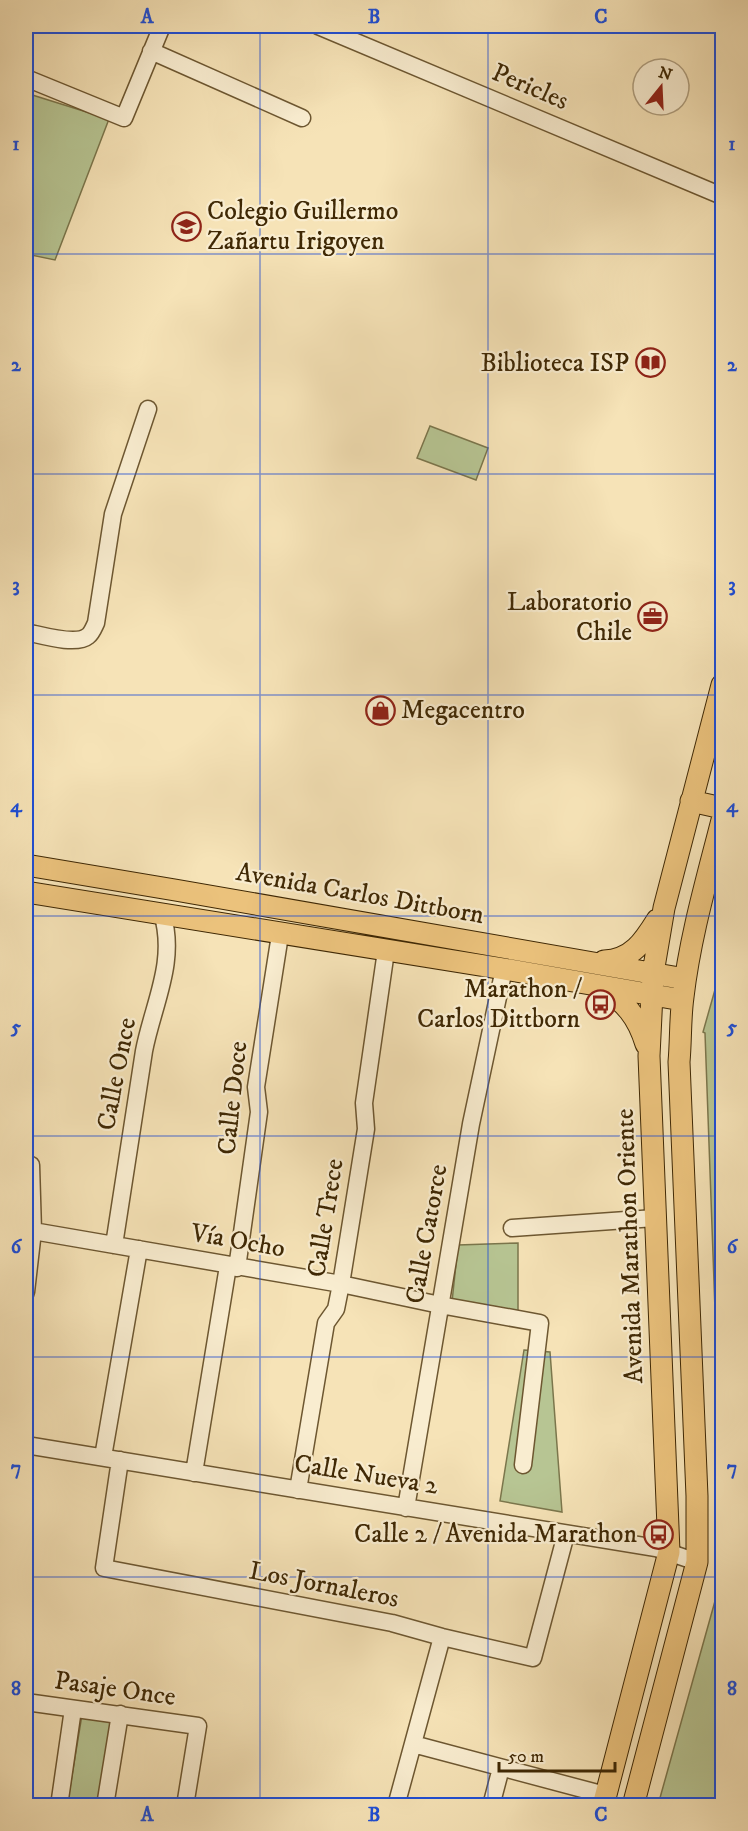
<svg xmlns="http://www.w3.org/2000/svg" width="748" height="1831" viewBox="0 0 748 1831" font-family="'IM FELL DW Pica',serif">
	<rect width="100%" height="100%" fill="#f6e3b7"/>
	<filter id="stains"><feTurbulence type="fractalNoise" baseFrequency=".00333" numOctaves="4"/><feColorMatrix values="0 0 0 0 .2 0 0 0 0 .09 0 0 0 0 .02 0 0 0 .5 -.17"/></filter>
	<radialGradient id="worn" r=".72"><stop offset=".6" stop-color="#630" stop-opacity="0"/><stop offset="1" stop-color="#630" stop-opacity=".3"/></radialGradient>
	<!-- green -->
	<path fill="#b7c593" stroke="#7b764c" stroke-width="1.5" d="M26 93 109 119 55 260 26 254Z
		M430 426 488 448 476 480 417 458Z
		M722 965V1503L705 1033 703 1032Z
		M518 1243V1314L452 1302 458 1245Z
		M524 1350 550 1352 562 1512 500 1501Z
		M722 1576V1805H658Z
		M82 1715 114 1720 99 1805 67 1806Z"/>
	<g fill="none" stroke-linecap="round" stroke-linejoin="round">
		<defs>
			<path id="minor" d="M318 26 722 196
				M151 51 302 118
				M26 78 124 118 162 26
				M26 632C41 635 76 646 88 636 92 633 94 627 96 623L113 514 148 409
				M512 1228 655 1218
				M33 1231 341 1284 440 1305 540 1323 523 1465
				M114 1245 144 1051C153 1004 177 962 162 913
				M237 1268 259 1112 256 1087 280 935
				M26 1292 33 1231 31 1165
				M26 1445 656 1548 697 1562
				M103 1457 139 1249
				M120 1460 104 1568 392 1623 442 1637 533 1658 566 1534
				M194 1473 228 1266
				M298 1490 326 1323 336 1309 341 1284 366 1129 364 1103 386 951
				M406 1508 471 1124 504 969
				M26 1702 198 1726 185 1806
				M413 1744 605 1795
				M59 1806 73 1709
				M105 1806 120 1714
				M396 1806 442 1637
				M491 1806 501 1768"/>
			<path id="major" d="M691 801 722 808
				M26 865 175 890 685 979
				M26 892 504 969 682 1000
				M604 961C632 960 644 941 657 920
				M601 989C625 1000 638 1018 646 1044
				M603 1806 669 1552 649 1056 653 973 664 908 722 685
				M633 1806 697 1562V1496L679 1062C681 1040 680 1018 683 997 690 937 707 879 722 820"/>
		</defs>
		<!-- minor casing -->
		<use href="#minor" stroke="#6d5731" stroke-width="19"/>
		<!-- major casing -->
		<use href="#major" stroke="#3f2804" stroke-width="23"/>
		<!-- minor -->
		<use href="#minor" stroke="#f9edd0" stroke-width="16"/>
		<!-- major -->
		<use href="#major" stroke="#ebc27c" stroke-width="21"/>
	</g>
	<!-- grid -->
	<path fill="none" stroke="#1d4ed8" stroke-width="1.5" stroke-opacity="0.55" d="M260 26V1806M488 26V1806M26 254H722M26 474H722M26 695H722M26 916H722M26 1136H722M26 1357H722M26 1577H722"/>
	<!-- icons -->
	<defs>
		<symbol id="school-ring" viewBox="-11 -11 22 22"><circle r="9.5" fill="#f9edd0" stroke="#8f2418" stroke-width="1.5"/><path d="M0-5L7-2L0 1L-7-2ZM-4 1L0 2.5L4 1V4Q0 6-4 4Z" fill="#8f2418"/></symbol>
		<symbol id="library-ring" viewBox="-11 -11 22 22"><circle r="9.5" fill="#f9edd0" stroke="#8f2418" stroke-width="1.5"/><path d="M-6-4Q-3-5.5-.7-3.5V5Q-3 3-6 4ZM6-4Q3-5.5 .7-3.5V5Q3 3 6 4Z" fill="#8f2418"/></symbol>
		<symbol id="office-ring" viewBox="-11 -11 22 22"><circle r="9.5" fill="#f9edd0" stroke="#8f2418" stroke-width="1.5"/><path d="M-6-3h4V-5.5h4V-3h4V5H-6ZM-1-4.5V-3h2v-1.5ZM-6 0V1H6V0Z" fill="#8f2418"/></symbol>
		<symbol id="shop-ring" viewBox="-11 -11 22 22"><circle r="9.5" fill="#f9edd0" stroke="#8f2418" stroke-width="1.5"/><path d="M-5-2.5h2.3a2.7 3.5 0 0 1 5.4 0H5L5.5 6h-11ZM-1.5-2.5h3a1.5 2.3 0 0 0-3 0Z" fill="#8f2418"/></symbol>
		<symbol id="bus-ring" viewBox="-11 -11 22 22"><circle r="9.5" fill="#f9edd0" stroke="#8f2418" stroke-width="1.5"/><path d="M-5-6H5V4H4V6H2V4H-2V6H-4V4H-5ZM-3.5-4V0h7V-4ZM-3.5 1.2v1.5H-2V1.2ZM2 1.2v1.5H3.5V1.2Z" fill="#8f2418"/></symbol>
	</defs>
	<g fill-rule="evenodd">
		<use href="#school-ring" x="170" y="210" width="33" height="33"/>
		<use href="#library-ring" x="634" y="346" width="33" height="33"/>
		<use href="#office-ring" x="636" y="600" width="33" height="33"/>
		<use href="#shop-ring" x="364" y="694" width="33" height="33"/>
		<use href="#bus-ring" x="584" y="988" width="33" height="33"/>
		<use href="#bus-ring" x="642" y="1518" width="33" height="33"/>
	</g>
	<g text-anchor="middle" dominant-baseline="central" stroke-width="4.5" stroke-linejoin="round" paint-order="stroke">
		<!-- street labels -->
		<g font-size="26" fill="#3f2804" stroke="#f9edd0">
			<text transform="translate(530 87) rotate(23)">Pericles</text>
			<text transform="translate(360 894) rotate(10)">Avenida Carlos Dittborn</text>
			<text transform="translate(117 1074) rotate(-79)">Calle Once</text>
			<text transform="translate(233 1098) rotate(-84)">Calle Doce</text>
			<text transform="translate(326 1218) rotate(-81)">Calle Trece</text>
			<text transform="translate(427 1234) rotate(-80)">Calle Catorce</text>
			<text transform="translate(238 1241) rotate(10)">Vía Ocho</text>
			<text transform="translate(630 1246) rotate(-92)">Avenida Marathon Oriente</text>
			<text transform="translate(366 1475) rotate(9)">Calle Nueva 2</text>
			<text transform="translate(324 1585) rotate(11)">Los Jornaleros</text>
			<text transform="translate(115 1689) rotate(8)">Pasaje Once</text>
		</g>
		<!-- poi labels -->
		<g font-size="26" fill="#3f2804" stroke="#f9edd0" text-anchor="end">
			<text x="207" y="211" text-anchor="start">Colegio Guillermo<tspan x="207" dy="30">Zañartu Irigoyen</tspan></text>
			<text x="629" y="363">Biblioteca ISP</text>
			<text x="632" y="602">Laboratorio<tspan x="632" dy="30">Chile</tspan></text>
			<text x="401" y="710" text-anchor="start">Megacentro</text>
			<text x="580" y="989">Marathon /<tspan x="580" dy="30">Carlos Dittborn</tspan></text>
			<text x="637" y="1534">Calle 2 / Avenida Marathon</text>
		</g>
	</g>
	<!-- margin -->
	<rect width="748" height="1831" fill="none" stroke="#f6e3b7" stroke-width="66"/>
	<!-- north arrow -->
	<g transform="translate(661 87) rotate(18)"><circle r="28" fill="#f9edd0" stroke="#af9e7e" stroke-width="1.5"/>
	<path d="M0-4.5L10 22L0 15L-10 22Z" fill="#8f2418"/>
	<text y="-9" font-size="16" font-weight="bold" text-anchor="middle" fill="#3f2804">N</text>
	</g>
	<!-- scale -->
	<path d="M499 1762v9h116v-9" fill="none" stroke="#3f2804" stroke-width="3"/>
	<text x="508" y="1762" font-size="18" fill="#3f2804" stroke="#f9edd0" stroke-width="4.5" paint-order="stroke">50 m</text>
	<rect x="33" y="33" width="682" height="1765" fill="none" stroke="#1d4ed8" stroke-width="2"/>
	<g font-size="20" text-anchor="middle" font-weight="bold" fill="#1d4ed8">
		<text x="147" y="23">A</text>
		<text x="374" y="23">B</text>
		<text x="601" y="23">C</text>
		<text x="16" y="150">1</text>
		<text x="732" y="150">1</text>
		<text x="16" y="371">2</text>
		<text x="732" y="371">2</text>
		<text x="16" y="591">3</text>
		<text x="732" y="591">3</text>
		<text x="16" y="812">4</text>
		<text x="732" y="812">4</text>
		<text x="16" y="1033">5</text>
		<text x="732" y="1033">5</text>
		<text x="16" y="1253">6</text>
		<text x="732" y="1253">6</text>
		<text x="16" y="1474">7</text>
		<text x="732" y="1474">7</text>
		<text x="16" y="1695">8</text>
		<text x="732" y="1695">8</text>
		<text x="147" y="1821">A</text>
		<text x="374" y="1821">B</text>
		<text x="601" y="1821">C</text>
	</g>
	<rect width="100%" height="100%" filter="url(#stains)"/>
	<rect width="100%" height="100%" fill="url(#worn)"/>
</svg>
